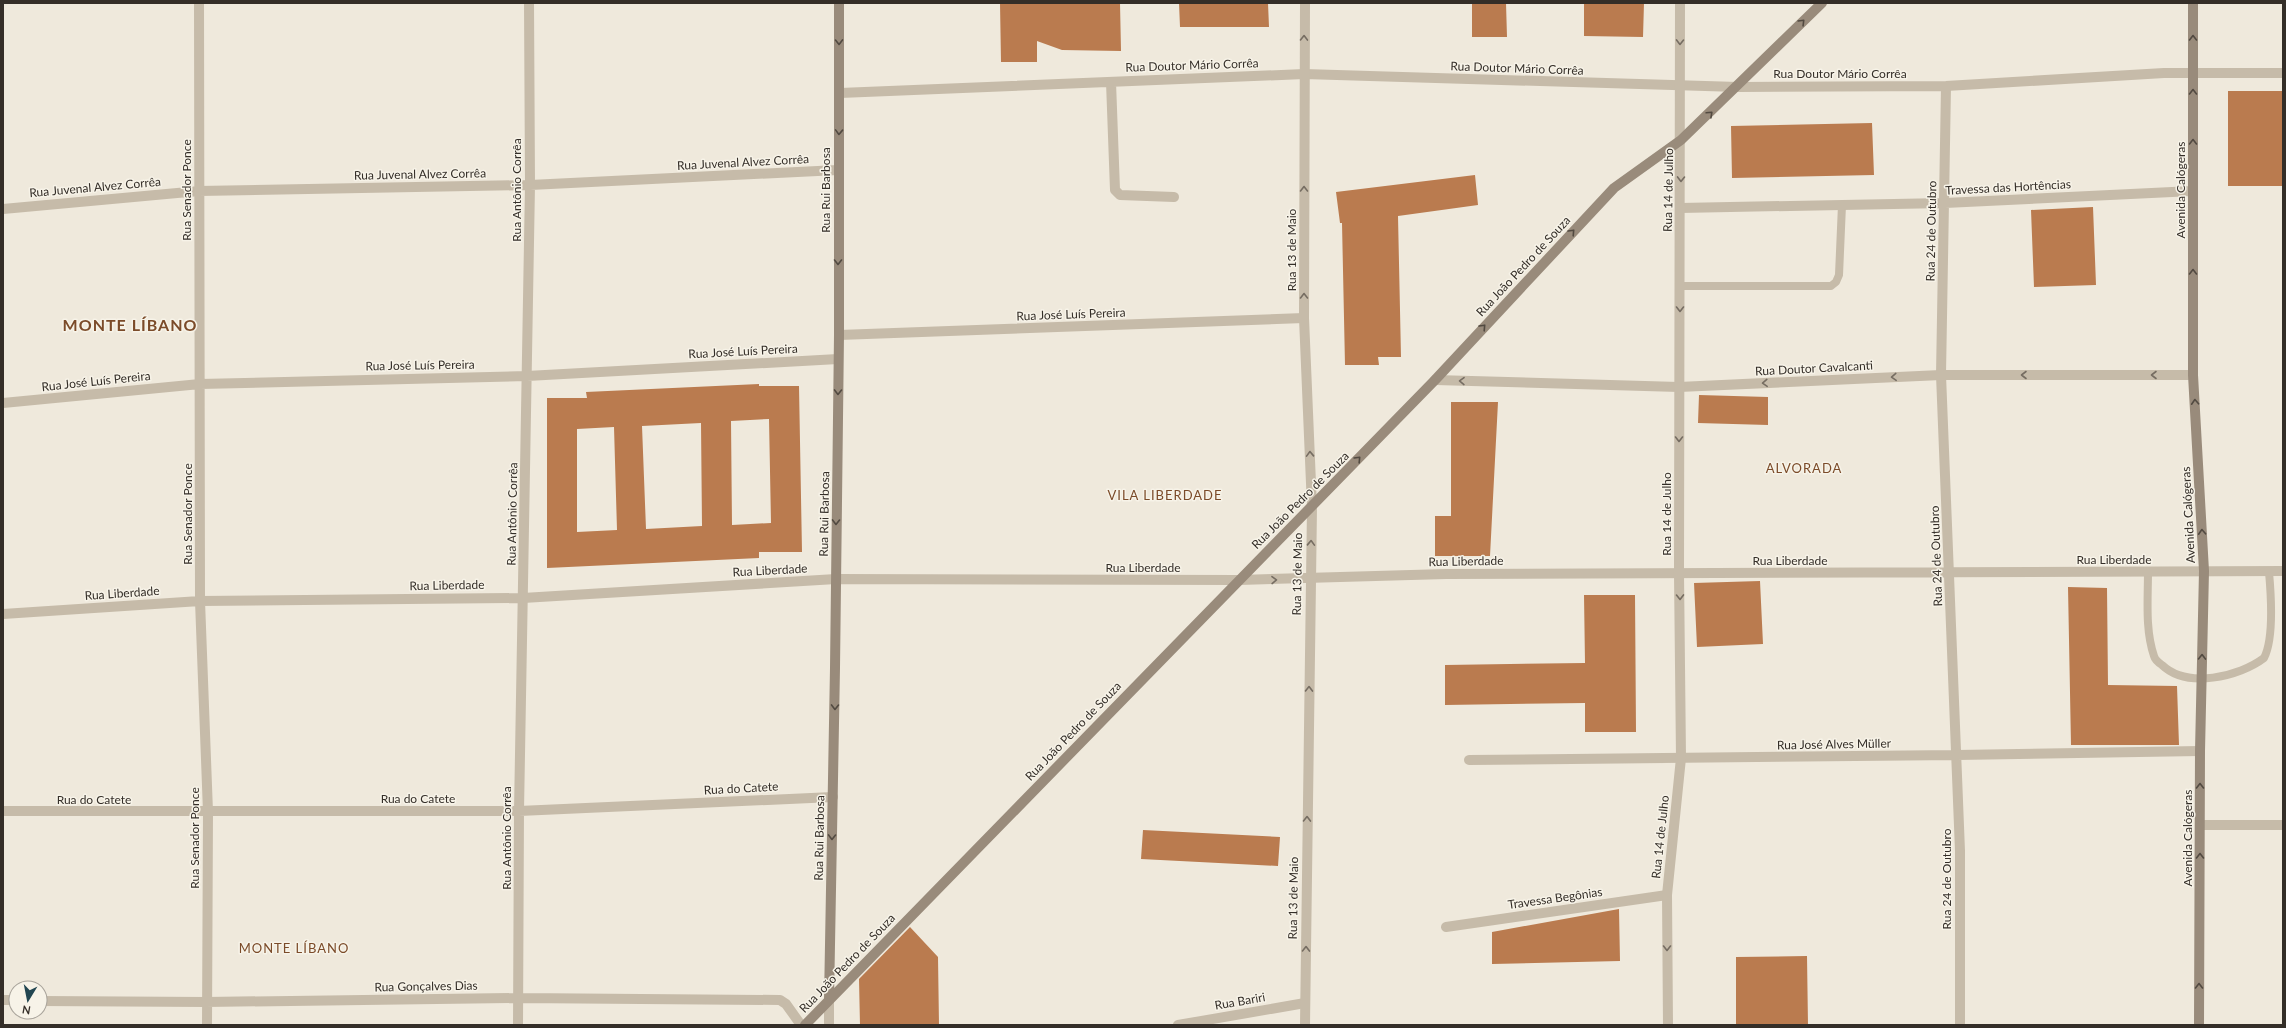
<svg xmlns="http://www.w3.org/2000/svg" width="2286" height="1028" viewBox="0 0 2286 1028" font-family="Lato,sans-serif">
	<rect width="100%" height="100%" fill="#efe9dc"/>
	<!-- building -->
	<path fill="#ba7b4f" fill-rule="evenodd" d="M1000 3H1120L1121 51 1062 50 1037 41V62H1001Z
		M1179 3H1268L1269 27H1180Z
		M1472 3H1506L1507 37H1472Z
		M1584 3H1644L1643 37 1584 36Z
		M2228 91H2283V186H2228Z
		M1872 123 1874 175 1732 178 1731 126Z
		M1475 175 1478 205 1398 216 1401 357H1378L1379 365H1345L1342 223H1340L1336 192Z
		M2093 207 2096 285 2034 287 2031 210Z
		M759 384V386H799L802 552H759V558L547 568V398H587L586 392ZM769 419 771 523 732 525 731 421ZM701 423 702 526 646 529 642 426ZM614 427 617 530 577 532V429Z
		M1699 395 1768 397V425L1698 423Z
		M1451 402H1498L1490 556H1435V516H1451Z
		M1760 581 1763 644 1697 647 1694 583Z
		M2068 587 2107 588 2108 685 2177 686 2179 745H2071Z
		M1584 595H1635L1636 732H1585V703L1445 705V665L1585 663Z
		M1143 830 1280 837 1278 866 1141 859Z
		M1619 909 1620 961 1492 964V932Z
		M910 927 938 957 939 1025H860L859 979Z
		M1807 956 1808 1025H1736V957Z"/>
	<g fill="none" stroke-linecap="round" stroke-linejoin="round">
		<!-- service -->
		<path stroke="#c6bba9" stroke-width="8" d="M1680 286H1831L1836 282 1839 275 1842 205
			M2148 571C2148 599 2145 630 2154 656 2155 660 2159 663 2162 665 2187 689 2239 677 2264 658 2274 639 2271 594 2269 572"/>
		<!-- minor -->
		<path stroke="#c6bba9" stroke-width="10" d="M199 3 200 601 208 812 207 1025
			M1111 82 1115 190 1120 195 1174 197
			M1946 86 1941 375 1960 851V1025
			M840 93 1304 74 1738 87 1946 86 2164 73H2283
			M1680 208 1945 203 2193 191
			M3 209 199 191 530 185 838 170
			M839 335 1304 318
			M1435 380 1679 387 1941 375H2193
			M3 403 200 384 527 376 838 359
			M3 614 200 601 523 598 836 579 1239 580 1446 574 2283 571
			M1469 760 1957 755 2200 751
			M3 811H519L833 797
			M2200 825H2283
			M1446 927 1667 895
			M3 1000H16
			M40 1001 206 1002 519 998 780 1000 786 1004 801 1025
			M518 1025 519 811 530 185 529 3
			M1178 1025 1305 1003"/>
		<!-- tertiary -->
		<path stroke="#c6bba9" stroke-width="10" d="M829 1025V1000
			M1305 1025 1312 507 1304 318 1305 3
			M1668 1025 1667 895 1681 758 1679 574 1680 3"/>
		<!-- secondary -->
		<path stroke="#998b7b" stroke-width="10" d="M2193 3V375L2204 571 2200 751 2199 1025
			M829 1000 835 668 839 335V3
			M805 1025 1435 380 1614 188 1681 140 1822 3"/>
	</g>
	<!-- one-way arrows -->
	<defs><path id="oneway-chevron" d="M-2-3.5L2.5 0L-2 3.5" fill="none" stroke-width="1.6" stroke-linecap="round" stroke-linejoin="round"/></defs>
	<g stroke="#524a41">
		<use href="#oneway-chevron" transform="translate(1802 22) rotate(-45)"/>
		<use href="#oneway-chevron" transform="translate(2193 38) rotate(-90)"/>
		<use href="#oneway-chevron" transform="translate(839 42) rotate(89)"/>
		<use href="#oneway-chevron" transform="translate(2193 92) rotate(-90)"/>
		<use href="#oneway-chevron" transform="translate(1710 114) rotate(-43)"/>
		<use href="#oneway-chevron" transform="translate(839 132) rotate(92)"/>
		<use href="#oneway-chevron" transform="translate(2193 142) rotate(-90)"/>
		<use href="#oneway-chevron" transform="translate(1572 232) rotate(-47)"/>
		<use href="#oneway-chevron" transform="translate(838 262) rotate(90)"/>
		<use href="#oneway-chevron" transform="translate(2193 272) rotate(-90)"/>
		<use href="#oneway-chevron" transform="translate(1483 327) rotate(-47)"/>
		<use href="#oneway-chevron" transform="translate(838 392) rotate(91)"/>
		<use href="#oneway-chevron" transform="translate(2195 402) rotate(-93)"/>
		<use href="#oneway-chevron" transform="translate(1358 459) rotate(-46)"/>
		<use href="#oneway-chevron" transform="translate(836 522) rotate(91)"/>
		<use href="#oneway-chevron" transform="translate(2202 532) rotate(-93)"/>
		<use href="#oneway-chevron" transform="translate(2202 657) rotate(-89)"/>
		<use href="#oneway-chevron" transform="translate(835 707) rotate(91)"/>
		<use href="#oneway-chevron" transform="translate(2200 786) rotate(-90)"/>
		<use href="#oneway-chevron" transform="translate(832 837) rotate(91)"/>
		<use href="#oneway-chevron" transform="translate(2200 856) rotate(-90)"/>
		<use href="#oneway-chevron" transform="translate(2199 986) rotate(-90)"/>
	</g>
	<g stroke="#766d62">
		<use href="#oneway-chevron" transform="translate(1304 38) rotate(-89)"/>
		<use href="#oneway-chevron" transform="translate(1680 42) rotate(91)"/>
		<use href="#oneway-chevron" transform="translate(1681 179) rotate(91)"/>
		<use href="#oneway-chevron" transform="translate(1304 189) rotate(-90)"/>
		<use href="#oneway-chevron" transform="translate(1304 296) rotate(-90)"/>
		<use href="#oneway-chevron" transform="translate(1680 309) rotate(90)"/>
		<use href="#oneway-chevron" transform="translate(2024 375) rotate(180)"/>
		<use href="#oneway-chevron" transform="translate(2154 375) rotate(180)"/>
		<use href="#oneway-chevron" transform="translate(1894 377) rotate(177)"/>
		<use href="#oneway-chevron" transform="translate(1462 381) rotate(-179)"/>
		<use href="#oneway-chevron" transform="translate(1765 383) rotate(177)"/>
		<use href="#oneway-chevron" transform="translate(1679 439) rotate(90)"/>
		<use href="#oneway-chevron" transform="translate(1310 454) rotate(-92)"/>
		<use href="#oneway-chevron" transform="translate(1311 543) rotate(-88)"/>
		<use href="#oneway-chevron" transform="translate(1274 580) rotate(-1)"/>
		<use href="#oneway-chevron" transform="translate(1680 597) rotate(89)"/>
		<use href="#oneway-chevron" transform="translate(1309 689) rotate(-89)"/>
		<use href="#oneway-chevron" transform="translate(1307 819) rotate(-89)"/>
		<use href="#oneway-chevron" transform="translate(1667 948) rotate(90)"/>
		<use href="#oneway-chevron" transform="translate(1306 949) rotate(-89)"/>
	</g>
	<g text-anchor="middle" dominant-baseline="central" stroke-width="3" stroke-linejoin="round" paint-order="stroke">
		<!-- street labels -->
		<g font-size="12" fill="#342e28" stroke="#f7f3e8">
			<text transform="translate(1192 65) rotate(-2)">Rua Doutor Mário Corrêa</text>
			<text transform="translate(1517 68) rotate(2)">Rua Doutor Mário Corrêa</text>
			<text x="1840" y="73">Rua Doutor Mário Corrêa</text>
			<text transform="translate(743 162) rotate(-3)">Rua Juvenal Alvez Corrêa</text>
			<text transform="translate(420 174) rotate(-1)">Rua Juvenal Alvez Corrêa</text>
			<text transform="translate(95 187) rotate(-5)">Rua Juvenal Alvez Corrêa</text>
			<text transform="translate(2008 187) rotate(-3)">Travessa das Hortências</text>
			<text transform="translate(186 190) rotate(-90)">Rua Senador Ponce</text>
			<text transform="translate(516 190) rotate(-90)">Rua Antônio Corrêa</text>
			<text transform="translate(825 190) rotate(-90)">Rua Rui Barbosa</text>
			<text transform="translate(1668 190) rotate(-89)">Rua 14 de Julho</text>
			<text transform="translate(2180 190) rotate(-90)">Avenida Calógeras</text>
			<text transform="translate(1931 231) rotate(-89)">Rua 24 de Outubro</text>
			<text transform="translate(1291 250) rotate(-90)">Rua 13 de Maio</text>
			<text transform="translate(1523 266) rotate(-47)">Rua João Pedro de Souza</text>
			<text transform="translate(1071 314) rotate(-2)">Rua José Luís Pereira</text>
			<text transform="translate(743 351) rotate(-3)">Rua José Luís Pereira</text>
			<text transform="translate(420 365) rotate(-1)">Rua José Luís Pereira</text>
			<text transform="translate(1814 368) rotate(-3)">Rua Doutor Cavalcanti</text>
			<text transform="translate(96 381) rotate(-6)">Rua José Luís Pereira</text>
			<text transform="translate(1300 500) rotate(-45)">Rua João Pedro de Souza</text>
			<text transform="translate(187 514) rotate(-90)">Rua Senador Ponce</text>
			<text transform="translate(512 514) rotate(-89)">Rua Antônio Corrêa</text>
			<text transform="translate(824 514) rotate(-89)">Rua Rui Barbosa</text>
			<text transform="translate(1666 514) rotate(-90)">Rua 14 de Julho</text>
			<text transform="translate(2188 515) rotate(-93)">Avenida Calógeras</text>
			<text transform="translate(1936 556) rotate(-92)">Rua 24 de Outubro</text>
			<text x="2114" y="559">Rua Liberdade</text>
			<text x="1790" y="560">Rua Liberdade</text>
			<text transform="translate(1466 561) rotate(-1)">Rua Liberdade</text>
			<text x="1143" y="567">Rua Liberdade</text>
			<text transform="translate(770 570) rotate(-3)">Rua Liberdade</text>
			<text transform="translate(1297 574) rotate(-89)">Rua 13 de Maio</text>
			<text transform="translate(447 585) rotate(-1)">Rua Liberdade</text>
			<text transform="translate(122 593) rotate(-4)">Rua Liberdade</text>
			<text transform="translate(1073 731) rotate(-46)">Rua João Pedro de Souza</text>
			<text transform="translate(1834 744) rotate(-1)">Rua José Alves Müller</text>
			<text transform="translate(741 788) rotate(-3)">Rua do Catete</text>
			<text x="418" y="798">Rua do Catete</text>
			<text x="94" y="799">Rua do Catete</text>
			<text transform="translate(1660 837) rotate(-84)">Rua 14 de Julho</text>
			<text transform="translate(194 838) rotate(-90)">Rua Senador Ponce</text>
			<text transform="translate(506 838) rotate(-90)">Rua Antônio Corrêa</text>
			<text transform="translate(819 838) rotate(-89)">Rua Rui Barbosa</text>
			<text transform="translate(2187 838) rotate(-90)">Avenida Calógeras</text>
			<text transform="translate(1946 879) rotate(-90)">Rua 24 de Outubro</text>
			<text transform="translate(1293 898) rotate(-89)">Rua 13 de Maio</text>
			<text transform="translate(1555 898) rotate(-8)">Travessa Begônias</text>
			<text transform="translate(847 963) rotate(-46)">Rua João Pedro de Souza</text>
			<text transform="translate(426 986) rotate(-1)">Rua Gonçalves Dias</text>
			<text transform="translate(1240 1001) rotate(-10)">Rua Bariri</text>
		</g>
		<!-- neighbourhood labels -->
		<g font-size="13" letter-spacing="1" fill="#7b4b29" stroke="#f7f3e8">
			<text x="1804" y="468">ALVORADA</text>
			<text x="1165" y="495">VILA LIBERDADE</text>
			<text x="294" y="948">MONTE LÍBANO</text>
		</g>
		<!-- district labels -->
		<g font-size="16" font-weight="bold" letter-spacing="1" fill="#7b4b29" stroke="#f7f3e8">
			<text x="130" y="324">MONTE LÍBANO</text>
		</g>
	</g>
	<!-- border -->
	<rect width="2286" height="1028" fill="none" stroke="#342e28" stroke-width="8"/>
	<!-- north arrow -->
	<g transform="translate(28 1000) rotate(190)"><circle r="19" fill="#f7f3e8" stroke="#a9a49b"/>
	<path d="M0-3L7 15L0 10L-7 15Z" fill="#224651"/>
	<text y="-6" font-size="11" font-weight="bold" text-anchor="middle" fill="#342e28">N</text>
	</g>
</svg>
